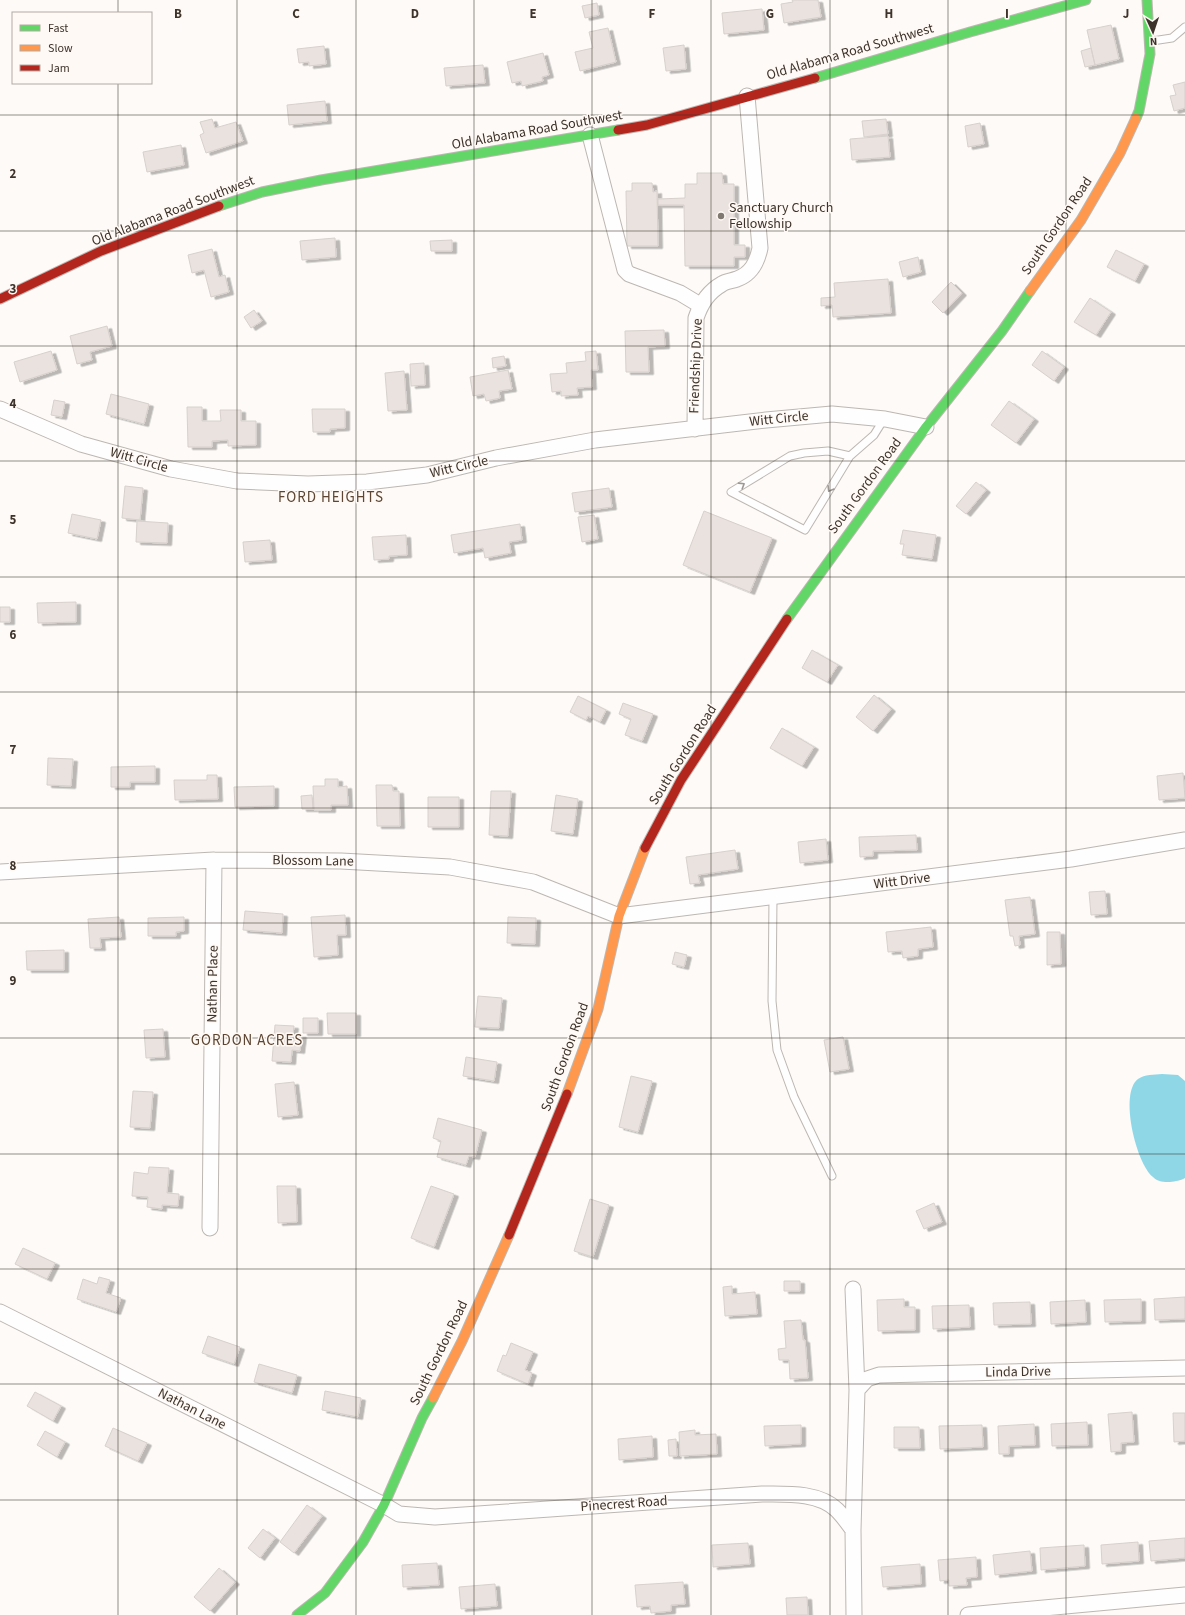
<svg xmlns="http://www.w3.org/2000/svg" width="1185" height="1615" viewBox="0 0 1185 1615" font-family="'Source Sans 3',sans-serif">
	<defs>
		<filter id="shadow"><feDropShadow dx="4.5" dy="2.5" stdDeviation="0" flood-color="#0004"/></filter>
	</defs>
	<rect width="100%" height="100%" fill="#fdfaf7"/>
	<!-- water -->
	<path fill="#8fd7e6" d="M1162 1074 1178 1075 1185 1081V1178C1180 1181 1176 1181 1170 1182 1164 1182 1158 1182 1153 1177 1136 1163 1119 1093 1138 1079 1145 1074 1154 1075 1162 1074Z"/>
	<!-- building -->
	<path fill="#eae2df" stroke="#d7d0cc" filter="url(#shadow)" d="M792 0H818L821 17 784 23 781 4 793 2Z
		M597 3 599 15 585 18 582 6Z
		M762 9 764 30 724 34 722 13Z
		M1111 25 1119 59 1095 65 1087 30Z
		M608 28 616 62 580 71 575 52 593 48 589 32Z
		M684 45 686 69 666 71 663 48Z
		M324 46 326 64 309 66V62L299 63 297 49Z
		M1091 48 1095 65 1085 67 1081 51Z
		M543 53 549 75 542 77 543 81 522 86 521 81 512 83 507 62Z
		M483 65 485 83 446 86 444 68Z
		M1185 82V108L1174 111 1170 96 1176 95 1173 85Z
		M325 101 327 121 289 125 287 105Z
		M212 119 215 128 236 122 243 141 206 153 200 135 204 133 200 122Z
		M886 119 888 134 864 137 862 121Z
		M980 123 984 144 968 147 965 126Z
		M888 136 890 157 852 160 850 139Z
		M181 145 184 165 147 172 143 152Z
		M697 173H722L723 184H734V245H745V257H734V266H685L684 205H658V199L685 198V184H697Z
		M632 183H652L653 192 657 191 658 246H627L626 191H632Z
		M335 238 336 257 302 260 300 241Z
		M452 240V251H431L430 241Z
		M212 249 219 277 225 275 229 292 211 297 204 270 192 273 188 255Z
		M1116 250 1144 264 1135 281 1107 267Z
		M918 257 921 272 903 277 899 262Z
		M888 279 891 313 833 317 832 305 821 306V298L835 297 834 283Z
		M951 282 962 293 943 313 932 302Z
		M1090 298 1111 312 1096 335 1074 322Z
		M254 310 262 321 251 328 244 317Z
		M107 326 112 346 90 352 92 360 77 364 70 336Z
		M664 330 665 346 648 347 649 372H626L625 331Z
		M51 351 57 370 20 382 14 362Z
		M596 351 598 370H591L592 387 577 388 578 395 561 396V391L552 392 550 374 567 373 566 363 586 361 585 352Z
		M1042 351 1064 367 1054 381 1032 365Z
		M504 356 506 366 493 368 492 358Z
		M424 363 425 385 411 386 410 364Z
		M508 370 512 389 499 391 500 398 486 401 484 394 473 396 470 377Z
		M404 371 407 410 388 411 385 373Z
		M111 394 149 404 144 424 106 414Z
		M54 400 65 402 62 417 51 415Z
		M1009 401 1034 419 1016 443 991 425Z
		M187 407H202V421H221L220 410H241V421H256V445L228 446V440L212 441V447H188Z
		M312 409H345V428L330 429V432H313Z
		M976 482 986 490 966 514 956 506Z
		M125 486 143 488 140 520 122 518Z
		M609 488 612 507 575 512 572 493Z
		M704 511 772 538 750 592 683 565Z
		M72 514 101 520 97 539 68 533Z
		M594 515 598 539 582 542 578 517Z
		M137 521 168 523 167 543 136 542Z
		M520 524 522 540 509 542 511 553 485 558 483 548 454 553 451 535Z
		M903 530 936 535 932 559 902 555 904 544H900Z
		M406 535 407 555 389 556V559L374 560 372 537Z
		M270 540 272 560 245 562 243 542Z
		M76 602V622L38 623 37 603Z
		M0 607H10V622H0Z
		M812 650 838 665 827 682 802 668Z
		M874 695 891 709 873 731 856 717Z
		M578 696 606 710 600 722 588 716 586 720 570 712Z
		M623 703 653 714 642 741 625 735 631 719 619 714Z
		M782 728 814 747 802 766 770 748Z
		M48 758 73 759 71 786 47 785Z
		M155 766V782H130V787H111V767Z
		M1183 773 1185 798 1159 800 1157 776Z
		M207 775H217L218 799 175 800 174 780H207Z
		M325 779H338V787L347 786 348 805H331V810H314L313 786H325Z
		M376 785H392L393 791H399L400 826H377Z
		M274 786V806L235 807 234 787Z
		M491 791H511L508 836 489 835Z
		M312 795 313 809H302L301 796Z
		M556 795 578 799 573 834 551 831Z
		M428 797H459V827H428Z
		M916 835 917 850 873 851V856L860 857 859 837Z
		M826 839 828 860 800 863 798 842Z
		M735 850 738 869 698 875 700 883 690 884 686 857Z
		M1105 891 1107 914 1091 915 1089 892Z
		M1030 897 1035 934 1019 936 1020 945 1015 946 1013 936H1010L1005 900Z
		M245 911 283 914 282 933 243 930Z
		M345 915 346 935H337L338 955 314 957 311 917Z
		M119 917 121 937 100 938 101 948H90L88 919Z
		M184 917V931L176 932V936H148V918Z
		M508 917 536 918 535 944 507 943Z
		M931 927 933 947 918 949V956L903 958 902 951 888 952 886 932Z
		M1047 932H1060L1061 964 1047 965Z
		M64 950V970H27L26 951Z
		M675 952 687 955 684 967 672 964Z
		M478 996 502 998 499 1028 475 1027Z
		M327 1013H356V1034H328Z
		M303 1018H318V1033H303Z
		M275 1025 294 1026 293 1035H302L300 1051 292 1050 291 1062 272 1061Z
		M163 1029 165 1057 146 1058 144 1030Z
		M843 1037 849 1069 830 1072 824 1040Z
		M466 1057 497 1062 494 1081 463 1076Z
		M631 1076 652 1081 638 1132 619 1127Z
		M294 1082 298 1115 278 1117 275 1084Z
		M133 1091 153 1092 150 1128 130 1127Z
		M438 1118 482 1130 475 1157 469 1156 466 1165 437 1157 441 1141 433 1138Z
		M149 1167 169 1168 167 1193 179 1194 178 1206 162 1205V1209L147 1207 148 1197 132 1196 134 1172 148 1174Z
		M277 1186H296L297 1222 278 1223Z
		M431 1186 454 1194 434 1247 411 1238Z
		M590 1199 609 1205 593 1257 574 1251Z
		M934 1203 942 1222 924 1229 916 1211Z
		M23 1248 55 1263 47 1279 15 1264Z
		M99 1277 110 1280 106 1293 121 1298 116 1312 77 1299 83 1279 97 1284Z
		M784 1281H800V1291H784Z
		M732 1286V1294L755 1292 757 1314 725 1316 723 1287Z
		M1185 1297V1319L1155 1320 1154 1299Z
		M904 1299V1307H915V1330L878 1331 877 1300Z
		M1141 1299V1321L1105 1322 1104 1300Z
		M1085 1300 1086 1322 1051 1324 1050 1302Z
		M1030 1302 1031 1324 994 1325 993 1303Z
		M969 1305 970 1327 933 1329 932 1306Z
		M801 1320 803 1340H805L808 1378 790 1379 789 1360H779L778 1349 786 1348 784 1321Z
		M208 1336 240 1347 234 1364 202 1353Z
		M511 1343 533 1352 525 1370 532 1373 528 1384 497 1371 503 1355 506 1356Z
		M259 1364 297 1375 292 1393 254 1382Z
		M325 1391 361 1398 358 1417 322 1410Z
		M35 1392 61 1406 53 1421 27 1406Z
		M1132 1412 1134 1442 1121 1443V1451L1111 1452 1108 1414Z
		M1173 1413H1185V1441L1174 1442Z
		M1087 1422 1088 1445 1052 1446 1051 1424Z
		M1034 1424 1035 1445 1009 1446V1454H999L998 1426Z
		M801 1425V1444L765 1446 764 1426Z
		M982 1425 983 1447 940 1449 939 1426Z
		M894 1427H919L920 1448H894Z
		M113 1428 147 1443 138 1461 105 1446Z
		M695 1430V1435L716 1434 717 1454 680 1456 679 1432Z
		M45 1431 65 1442 57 1457 37 1445Z
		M652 1436 653 1457 619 1460 618 1439Z
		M676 1439 677 1456H669L668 1440Z
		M307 1505 322 1516 294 1553 280 1542Z
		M263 1529 275 1538 260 1558 248 1548Z
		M1185 1538V1558L1151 1561 1149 1541Z
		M1138 1542 1139 1561 1102 1564 1101 1545Z
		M748 1543 750 1564 713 1567 712 1545Z
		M1084 1545 1085 1566 1041 1570 1040 1548Z
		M1030 1551 1032 1571 995 1575 993 1555Z
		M976 1557 977 1577 966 1578 967 1585 949 1586V1580L940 1581 938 1560Z
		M437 1563 439 1585 403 1587 402 1565Z
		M920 1564 921 1584 883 1587 881 1567Z
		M219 1568 235 1582 210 1611 194 1597Z
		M683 1582 685 1604 671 1605V1611L651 1613 650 1606 637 1607 635 1585Z
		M495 1584 497 1606 461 1609 459 1587Z
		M807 1597 808 1615H787L786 1598Z"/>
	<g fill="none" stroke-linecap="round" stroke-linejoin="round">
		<defs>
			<path id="lane" d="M1152 41 1172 38 1185 27
				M850 456 828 451 804 453 790 456 731 492 805 530 850 456 874 435 884 419
				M773 898 772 1001 777 1050 794 1097 832 1176"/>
			<path id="street" d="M590 135 625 270 629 274 680 293 700 305
				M0 409 81 444 171 469 237 481 308 484 367 482 427 475 496 458 595 440 766 420 832 414 885 419 926 427
				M695 429 696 318C701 303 708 292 722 284 726 281 732 281 737 279 751 274 757 263 760 248L747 96
				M0 872 214 860 341 861 450 867 533 882 619 916 1071 859 1185 840
				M210 1228 214 860
				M853 1289 857 1390 853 1530 854 1615
				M0 1312 384 1505 399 1514 435 1517 762 1494C786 1494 819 1492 837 1510 843 1516 848 1523 853 1530
				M857 1390 867 1379 879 1375 1185 1368
				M968 1615 1185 1595"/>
			<path id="fast" d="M815 78 970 32 1086 0
				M1136 118 1139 111 1150 54 1147 0
				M219 206 262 192 321 180 618 130
				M787 619 926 427 1002 331 1030 291
				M297 1615 325 1593 363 1542 384 1505 422 1418 433 1398"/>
			<path id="slow" d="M1030 291 1081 220 1120 153 1136 118
				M567 1094 598 1009 619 916 645 848
				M433 1398 462 1341 509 1235"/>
			<path id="jam" d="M618 130 647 125 815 78
				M0 299 101 251 219 206
				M645 848 681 780 787 619
				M509 1235 567 1094"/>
		</defs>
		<!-- lane casing -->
		<use href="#lane" stroke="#bdb7b2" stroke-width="9"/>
		<!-- street casing -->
		<use href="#street" stroke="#bdb7b2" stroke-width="17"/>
		<!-- fast casing -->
		<use href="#fast" stroke="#bdb7b2" stroke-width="11"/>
		<!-- slow casing -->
		<use href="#slow" stroke="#bdb7b2" stroke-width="11"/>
		<!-- jam casing -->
		<use href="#jam" stroke="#bdb7b2" stroke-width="11"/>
		<!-- lane -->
		<use href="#lane" stroke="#fffefe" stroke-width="7"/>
		<!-- street -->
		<use href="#street" stroke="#fffefe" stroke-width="15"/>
		<!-- fast -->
		<use href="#fast" stroke="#63d668" stroke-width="9"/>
		<!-- slow -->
		<use href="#slow" stroke="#ff974d" stroke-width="9"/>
		<!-- jam -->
		<use href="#jam" stroke="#b3261e" stroke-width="9"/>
	</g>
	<!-- one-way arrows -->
	<defs><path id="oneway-chevron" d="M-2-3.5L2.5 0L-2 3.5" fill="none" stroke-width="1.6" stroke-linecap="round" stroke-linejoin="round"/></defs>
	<g stroke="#9e9894">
		<use href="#oneway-chevron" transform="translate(742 485) rotate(-32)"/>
		<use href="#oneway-chevron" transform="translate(830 489) rotate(121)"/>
	</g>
	<!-- grid -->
	<path fill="none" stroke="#3d332a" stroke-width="1" stroke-opacity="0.55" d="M118 0V13M237 0V1615M356 0V1615M474 0V1615M592 0V1615M711 0V1615M830 0V1615M948 0V1615M1066 0V1615M118 83V1615M0 115H1185M0 231H1185M0 346H1185M0 461H1185M0 577H1185M0 692H1185M0 808H1185M0 923H1185M0 1038H1185M0 1154H1185M0 1269H1185M0 1384H1185M0 1500H1185"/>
	<!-- markers -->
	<circle fill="#807972" stroke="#fff9f5" stroke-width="1.5" cx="721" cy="216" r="4"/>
	<g text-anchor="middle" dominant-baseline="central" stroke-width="3" stroke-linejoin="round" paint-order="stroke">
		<!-- street labels -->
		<g font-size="14" fill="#3d332a" stroke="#fff9f5">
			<text transform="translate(850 52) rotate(-16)">Old Alabama Road Southwest</text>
			<text transform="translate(537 130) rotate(-10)">Old Alabama Road Southwest</text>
			<text transform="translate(173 211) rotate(-21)">Old Alabama Road Southwest</text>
			<text transform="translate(1057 226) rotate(-56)">South Gordon Road</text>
			<text transform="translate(696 366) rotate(-88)">Friendship Drive</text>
			<text transform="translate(779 419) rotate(-6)">Witt Circle</text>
			<text transform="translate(139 460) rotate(16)">Witt Circle</text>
			<text transform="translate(459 467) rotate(-13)">Witt Circle</text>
			<text transform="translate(865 486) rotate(-54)">South Gordon Road</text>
			<text transform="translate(683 755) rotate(-58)">South Gordon Road</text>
			<text transform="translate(313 861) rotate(1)">Blossom Lane</text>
			<text transform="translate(902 881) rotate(-7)">Witt Drive</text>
			<text transform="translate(213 984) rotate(-89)">Nathan Place</text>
			<text transform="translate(565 1057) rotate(-70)">South Gordon Road</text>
			<text transform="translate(439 1353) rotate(-64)">South Gordon Road</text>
			<text transform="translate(1018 1372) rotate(-1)">Linda Drive</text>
			<text transform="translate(192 1409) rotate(27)">Nathan Lane</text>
			<text transform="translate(624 1504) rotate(-4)">Pinecrest Road</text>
		</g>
		<!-- poi labels -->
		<g font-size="14" fill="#3d332a" stroke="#fff9f5" text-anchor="start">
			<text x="729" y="208">Sanctuary Church<tspan x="729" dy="16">Fellowship</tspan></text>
		</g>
		<!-- neighbourhood labels -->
		<g font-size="15" letter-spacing="1" fill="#5c4532" stroke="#fff9f5">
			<text x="331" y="497">FORD HEIGHTS</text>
			<text x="247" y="1040">GORDON ACRES</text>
		</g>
	</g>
	<g font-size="13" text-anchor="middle" font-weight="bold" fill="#3d332a" stroke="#fff9f5" stroke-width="3" stroke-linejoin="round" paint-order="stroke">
		<text x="178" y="18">B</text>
		<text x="296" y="18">C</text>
		<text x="415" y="18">D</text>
		<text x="533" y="18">E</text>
		<text x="652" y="18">F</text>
		<text x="770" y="18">G</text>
		<text x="889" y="18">H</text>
		<text x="1007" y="18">I</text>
		<text x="1126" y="18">J</text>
		<text x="13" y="178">2</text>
		<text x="13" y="293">3</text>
		<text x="13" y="408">4</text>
		<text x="13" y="524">5</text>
		<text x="13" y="639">6</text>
		<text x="13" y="754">7</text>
		<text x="13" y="870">8</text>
		<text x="13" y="985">9</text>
	</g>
	<!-- legend -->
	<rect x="12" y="12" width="140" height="72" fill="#fff9f5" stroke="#b1aaa4"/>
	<rect x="20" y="25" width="20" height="6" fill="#63d668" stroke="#b1aaa4"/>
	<text x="48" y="32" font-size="12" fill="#3d332a">Fast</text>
	<rect x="20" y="45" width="20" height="6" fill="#ff974d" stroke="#b1aaa4"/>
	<text x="48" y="52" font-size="12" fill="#3d332a">Slow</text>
	<rect x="20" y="65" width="20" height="6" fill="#b3261e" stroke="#b1aaa4"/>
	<text x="48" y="72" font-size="12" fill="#3d332a">Jam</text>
	<!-- north arrow -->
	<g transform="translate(1153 32) rotate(177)" stroke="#fff9f5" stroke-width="3" paint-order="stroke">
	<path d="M0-3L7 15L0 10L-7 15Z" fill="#3d332a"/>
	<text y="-6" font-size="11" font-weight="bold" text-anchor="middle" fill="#3d332a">N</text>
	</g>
</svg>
